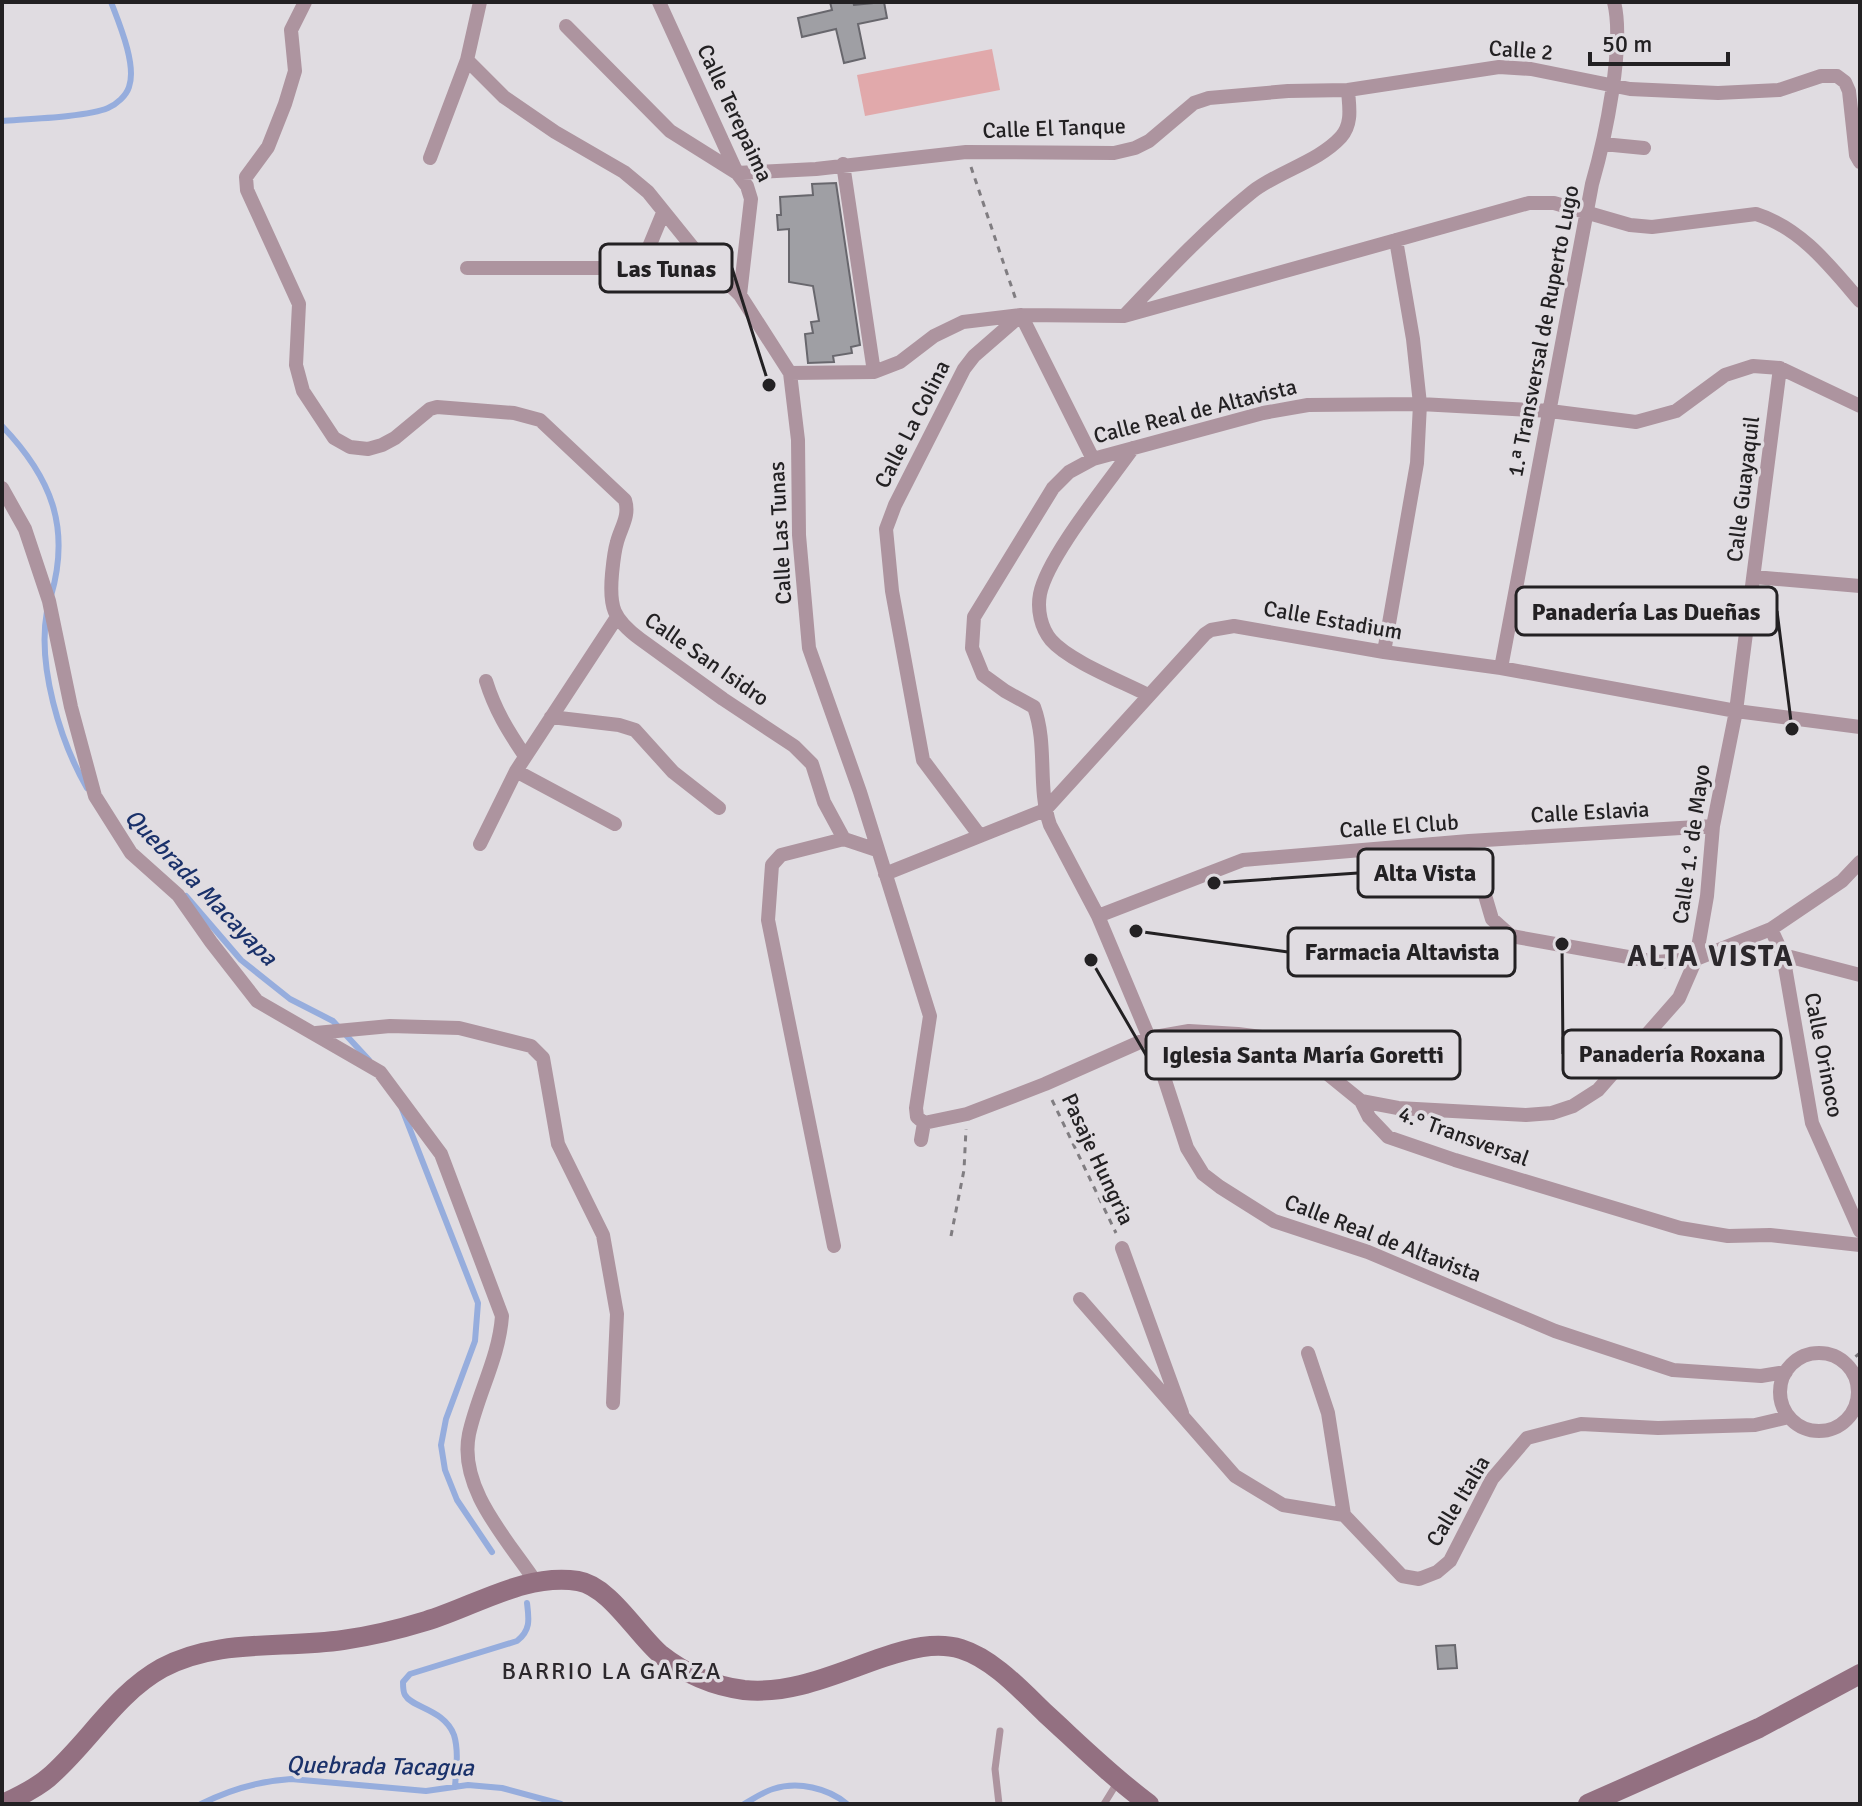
<svg xmlns="http://www.w3.org/2000/svg" width="1862" height="1806" viewBox="0 0 1862 1806" font-family="Signika,sans-serif">
	<rect width="100%" height="100%" fill="#e0dce1"/>
	<!-- green -->
	<path fill="#e1a9ab" d="M992 49 1000 90 865 116 857 75Z"/>
	<g fill="none" stroke-linecap="round" stroke-linejoin="round">
		<!-- stream -->
		<path stroke="#96addd" stroke-width="6" d="M2 121C27 119 87 117 108 108 117 104 126 96 129 87 137 65 119 23 111 2
			M2 426C51 477 71 527 51 596
			M47 611C37 666 60 741 87 788
			M186 896 241 960 290 999 333 1021 369 1060
			M402 1109 478 1303 475 1341 446 1419 441 1445 445 1470 457 1500 492 1552
			M455 1787C456 1771 459 1751 454 1735 444 1709 412 1708 405 1695 403 1692 403 1686 403 1682L410 1674 517 1641C531 1630 529 1619 527 1603
			M201 1804C229 1790 259 1781 291 1779L426 1791 468 1785 502 1788 561 1804
			M744 1804C753 1799 763 1792 773 1789 798 1781 828 1788 847 1804"/>
	</g>
	<!-- building -->
	<path fill="#9f9fa4" stroke="#68676d" stroke-width="2" d="M830 2H853L854 5 884 2 887 18 858 24 865 58 844 63 836 29 802 37 798 18 832 10Z
		M836 183 860 345 851 347 852 353 833 356 834 362 808 363 805 334 813 333 811 322 819 321 813 286 789 282V229L778 230 777 215H781L780 197 813 195 812 184Z
		M1455 1645 1457 1668 1438 1669 1436 1646Z"/>
	<g fill="none" stroke-linecap="round" stroke-linejoin="round">
		<!-- path -->
		<path stroke="#807d81" stroke-width="3" stroke-dasharray="6 6" stroke-linecap="butt" d="M971 167 1016 300
			M1052 1100 1116 1233
			M951 1236 964 1170 966 1129
			M1846 1364 1860 1353"/>
		<!-- lane -->
		<path stroke="#ad949f" stroke-width="7" d="M999 1804 995 1769 1000 1731
			M1104 1804 1117 1783"/>
		<!-- street -->
		<path stroke="#ad949f" stroke-width="14" d="M305 2 291 30 295 71 285 104 268 147 246 177 247 190 299 304 296 365 303 391 334 438 350 447 368 449 382 445 395 438 430 409 437 407 514 413 540 420 625 500C630 516 621 527 617 542 614 552 613 564 612 574 609 607 613 619 640 639L723 699 794 746 812 764 824 802 844 839 877 850
			M659 2 737 173 747 186 751 199 740 295
			M566 26 670 131 737 173 816 169 966 152 1114 153 1135 148 1149 141 1194 103 1209 98 1288 91 1348 90C1349 106 1353 123 1341 137 1318 162 1279 171 1252 192 1206 229 1165 273 1124 316
			M467 60 504 97 555 132 624 172 648 192 698 254 740 295 790 373 798 440 799 535 809 648 860 792 930 1016 916 1108 917 1117 924 1123
			M1348 90 1499 67 1531 69 1630 89 1718 93 1779 90 1821 76H1837L1845 82 1849 91 1856 155 1860 162
			M1603 144 1644 148
			M430 158 467 60 480 2
			M843 164 874 372
			M467 268H636L644 259 663 213
			M790 373 874 372 900 362 934 336 963 322 1021 315 1093 459
			M1133 448C1109 482 1047 557 1040 594 1037 610 1041 628 1051 640 1069 661 1123 682 1148 695
			M2 488 25 529 49 601 71 707 95 796 131 853 178 895 211 942 257 1001 380 1072 441 1154 502 1316C499 1358 478 1393 469 1434 458 1488 507 1539 535 1581
			M1754 577 1860 586
			M1384 652 1417 463 1420 404 1413 339 1396 240
			M1501 668 1592 184C1605 139 1625 46 1614 2
			M486 681C495 710 508 731 525 756
			M551 717 619 725 635 730 673 772 719 808
			M516 771 615 824
			M980 836 923 760 892 591 886 529 895 505 964 369 974 356 1021 315 1124 316 1529 203H1554L1630 225 1652 227 1756 214C1801 228 1830 266 1860 301
			M1469 841 1492 919 1511 936 1656 962 1696 959 1771 929 1842 881 1860 862
			M480 844 516 771 617 617
			M885 874 1045 810 1205 634 1211 630 1234 626 1384 652 1501 668 1736 711 1860 727
			M1098 916 1243 860 1469 841 1713 826
			M1771 929 1783 955 1812 1123 1860 1231
			M1783 955 1860 975
			M316 1033 390 1026 459 1028 531 1046 543 1058 558 1144 603 1235 617 1314 613 1403
			M1361 1101 1398 1108 1526 1115 1552 1113 1573 1106 1598 1090 1679 998 1696 959 1707 896 1713 826 1736 711 1780 368
			M921 1140 924 1123 967 1114 1045 1084 1149 1038 1189 1031 1238 1034 1286 1040 1361 1101 1369 1117 1388 1137 1455 1160 1680 1228 1728 1236 1770 1235 1860 1245
			M834 1246 768 920 772 865 781 855 844 839
			M1122 1248 1182 1413
			M1080 1299 1235 1476 1283 1505 1344 1515 1402 1576 1419 1579 1437 1572 1450 1561 1492 1479 1527 1438 1581 1424 1658 1428 1755 1425 1789 1417
			M1308 1353 1328 1413 1344 1515
			M1780 1392a39 39 0 1 1 78 0a39 39 0 1 1-78 0Z
			M1786 1372 1761 1376 1673 1370 1555 1331 1368 1252 1274 1221 1220 1187 1203 1174 1187 1148 1158 1059 1098 916 1050 825C1037 787 1048 745 1034 707L1005 691 983 675 972 648 974 617 1053 488 1069 472 1093 459 1263 413 1308 405 1420 404 1550 411 1636 422 1676 411 1725 375 1753 366 1780 368 1860 406"/>
		<!-- secondary -->
		<path stroke="#937081" stroke-width="20" d="M3 1804C18 1797 35 1789 48 1778 88 1744 115 1694 162 1668 218 1638 282 1649 343 1640 371 1636 400 1629 426 1621 476 1606 524 1573 578 1581 609 1586 636 1633 660 1654 684 1673 713 1686 744 1690 793 1695 839 1672 884 1657 908 1649 936 1641 961 1649 993 1659 1021 1690 1045 1713 1079 1744 1111 1776 1149 1804
			M1588 1804 1759 1728 1860 1674"/>
	</g>
	<g text-anchor="middle" dominant-baseline="central" stroke-width="7" stroke-linejoin="round" paint-order="stroke">
		<!-- street labels -->
		<g font-size="22" fill="#232123" stroke="#e0dce1">
			<text transform="translate(1521 50) rotate(4)">Calle 2</text>
			<text transform="translate(735 113) rotate(65)">Calle Terepaima</text>
			<text transform="translate(1054 128) rotate(-2)">Calle El Tanque</text>
			<text transform="translate(1543 331) rotate(-79)">1.ª Transversal de Ruperto Lugo</text>
			<text transform="translate(1195 411) rotate(-14)">Calle Real de Altavista</text>
			<text transform="translate(912 424) rotate(-63)">Calle La Colina</text>
			<text transform="translate(1743 489) rotate(-83)">Calle Guayaquil</text>
			<text transform="translate(780 533) rotate(-93)">Calle Las Tunas</text>
			<text transform="translate(1333 620) rotate(10)">Calle Estadium</text>
			<text transform="translate(707 659) rotate(35)">Calle San Isidro</text>
			<text transform="translate(1590 812) rotate(-3)">Calle Eslavia</text>
			<text transform="translate(1399 826) rotate(-4)">Calle El Club</text>
			<text transform="translate(1691 844) rotate(-82)">Calle 1.° de Mayo</text>
			<text transform="translate(1824 1055) rotate(79)">Calle Orinoco</text>
			<text transform="translate(1464 1136) rotate(20)">4.° Transversal</text>
			<text transform="translate(1098 1159) rotate(65)">Pasaje Hungria</text>
			<text transform="translate(1383 1238) rotate(21)">Calle Real de Altavista</text>
			<text transform="translate(1458 1501) rotate(-59)">Calle Italia</text>
		</g>
		<!-- water labels -->
		<g font-size="24" font-style="italic" fill="#1a316a" stroke="#e0dce1">
			<text transform="translate(201 887) rotate(46)">Quebrada Macayapa</text>
			<text transform="translate(380 1766) rotate(1)">Quebrada Tacagua</text>
		</g>
		<!-- neighbourhood labels -->
		<g font-size="24" letter-spacing="2" fill="#2c282c" stroke="#e0dce1">
			<text x="612" y="1671">BARRIO LA GARZA</text>
		</g>
		<!-- district labels -->
		<g font-size="30" font-weight="bold" letter-spacing="2" fill="#2c282c" stroke="#e0dce1">
			<text x="1711" y="956">ALTA VISTA</text>
		</g>
	</g>
	<!-- callouts -->
	<path fill="none" stroke="#232123" stroke-width="3" d="M769 385L732 268M1792 729L1777 611M1214 883L1358 873M1136 931L1288 952M1562 944L1563 1054M1091 960L1146 1055"/>
	<g fill="#232123" stroke="#e0dce1" stroke-width="3">
		<circle cx="769" cy="385" r="8"/>
		<circle cx="1792" cy="729" r="8"/>
		<circle cx="1214" cy="883" r="8"/>
		<circle cx="1136" cy="931" r="8"/>
		<circle cx="1562" cy="944" r="8"/>
		<circle cx="1091" cy="960" r="8"/>
	</g>
	<g fill="#e0dce1" stroke="#232123" stroke-width="3">
		<rect x="600" y="244" width="132" height="48" rx="8"/>
		<rect x="1516" y="587" width="261" height="48" rx="8"/>
		<rect x="1358" y="849" width="135" height="48" rx="8"/>
		<rect x="1288" y="928" width="227" height="48" rx="8"/>
		<rect x="1563" y="1030" width="218" height="48" rx="8"/>
		<rect x="1146" y="1031" width="314" height="48" rx="8"/>
	</g>
	<g font-size="24" text-anchor="middle" font-weight="bold" fill="#232123">
		<text x="666" y="277">Las Tunas</text>
		<text x="1646" y="620">Panadería Las Dueñas</text>
		<text x="1425" y="881">Alta Vista</text>
		<text x="1402" y="960">Farmacia Altavista</text>
		<text x="1672" y="1062">Panadería Roxana</text>
		<text x="1303" y="1063">Iglesia Santa María Goretti</text>
	</g>
	<!-- border -->
	<rect width="1862" height="1806" fill="none" stroke="#232123" stroke-width="8"/>
	<!-- scale -->
	<path d="M1590 52v12h138v-12" fill="none" stroke="#232123" stroke-width="4"/>
	<text x="1602" y="52" font-size="24" fill="#232123" stroke="#e0dce1" stroke-width="6" paint-order="stroke">50 m</text>
</svg>
